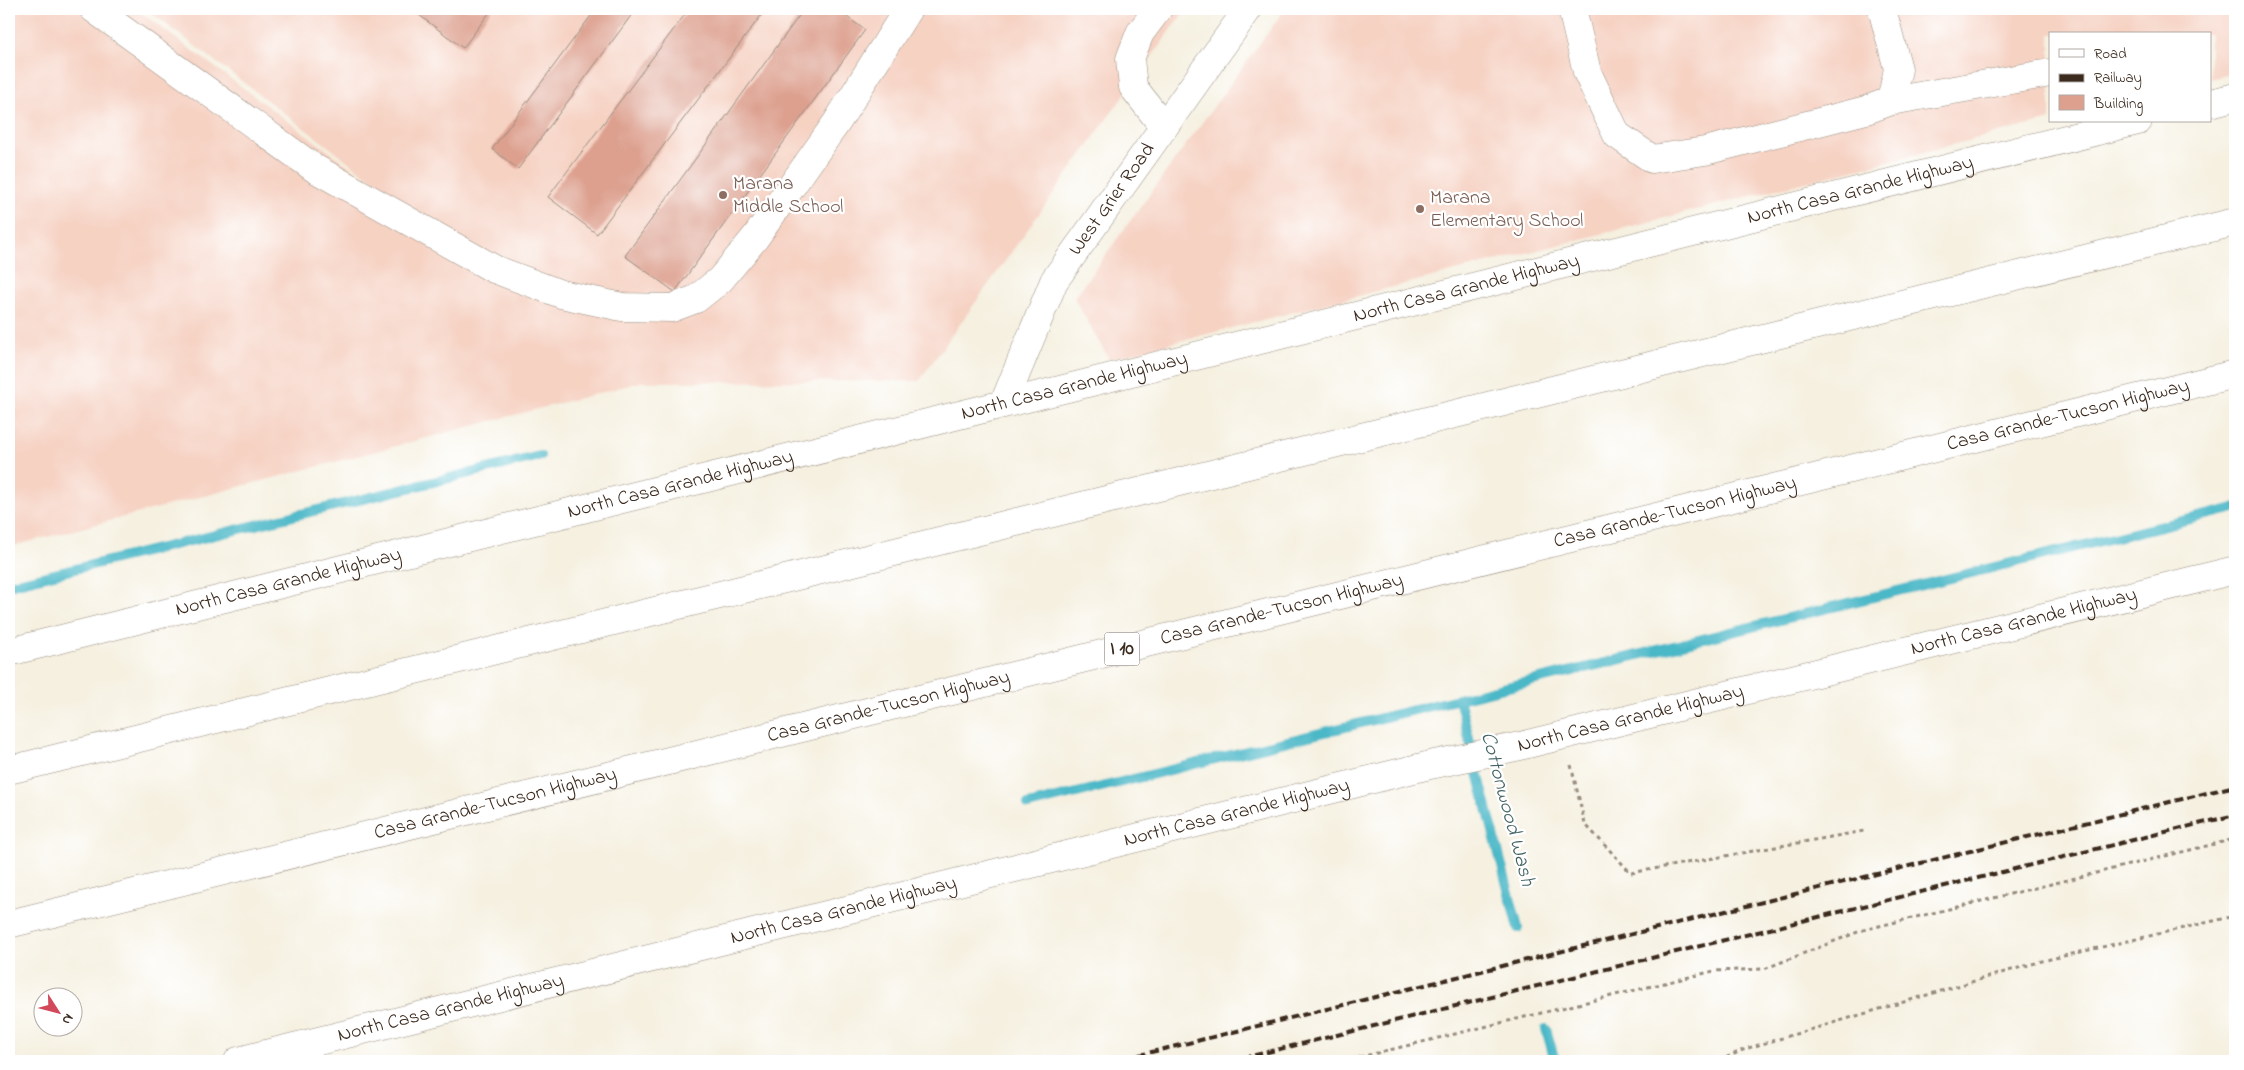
<svg xmlns="http://www.w3.org/2000/svg" width="2244" height="1070" viewBox="0 0 2244 1070" font-family="'Indie Flower',sans-serif">
	<rect width="100%" height="100%" fill="#fff"/>
	<filter id="ink" filterUnits="userSpaceOnUse"><feTurbulence type="fractalNoise" baseFrequency=".02" numOctaves="2"/><feDisplacementMap in="SourceGraphic" scale="10" xChannelSelector="R" yChannelSelector="G"/><feConvolveMatrix kernelMatrix="1 2 1 2 8 2 1 2 1" color-interpolation-filters="sRGB"/></filter>
	<filter id="wash" filterUnits="userSpaceOnUse"><feTurbulence type="fractalNoise" baseFrequency=".0096" numOctaves="4" result="noise"/><feDisplacementMap in="SourceGraphic" scale="20" xChannelSelector="R" yChannelSelector="G"/><feGaussianBlur stdDeviation="1.12" result="paint"/><feColorMatrix in="noise" values="0 0 0 0 0 0 0 0 0 0 0 0 0 0 0 0 0 1.4 0 .05"/><feComposite in="paint" operator="in"/></filter>
	<g filter="url(#wash)">
		<rect width="100%" height="100%" fill="#f5f0e0"/>
		<!-- built -->
		<path fill="#f6d2c3" d="M9 9H136L582 338 146 9H1186L919 381 641 382 9 547Z
			M1285 9H2235V73L2210 79V34H2050V120L1109 359 1074 298Z"/>
		<g fill="none" stroke-linecap="round" stroke-linejoin="round">
			<!-- stream -->
			<path stroke="#4cb8c8" stroke-width="10" d="M9 585 540 456
				M1459 699 1518 928
				M1028 805 2235 508
				M1546 1029 1555 1061"/>
		</g>
		<g id="blocks">
			<!-- building -->
			<path fill="#dda08f" d="M411 9H492L463 48Z
				M596 9H636L518 169 492 149Z
				M689 9H766L597 234 548 197Z
				M804 9H836L865 30 675 292 625 256Z"/>
		</g>
	</g>
	<g filter="url(#ink)">
		<use href="#blocks" fill-opacity="0" stroke="#988d7f" stroke-width="1"/>
		<g fill="none" stroke-linecap="round" stroke-linejoin="round">
			<defs>
				<g id="minor">
					<path d="M94 9 314 168 494 269 561 294 622 307 672 308 696 299 720 280 755 238 837 122 908 9"/>
					<path d="M1158 9 1140 33 1130 59 1133 87 1164 127"/>
					<path d="M1572 9 1587 72 1617 135 1652 159 1705 151 1866 110 1891 101 1898 69 1882 9"/>
					<path d="M1891 101 2050 73"/>
					<path d="M2210 103 2235 97"/>
					<path id="s1" d="M1004 403 1054 281 1248 9"/>
					<path id="s2" d="M9 652 2138 121"/>
					<path id="s3" d="M238 1061 1430 765 1520 746 2235 570"/>
				</g>
				<g id="highway">
					<path d="M9 770 2235 222"/>
					<path id="s4" d="M9 924 2235 374"/>
				</g>
			</defs>
			<!-- minor casing -->
			<use href="#minor" stroke="#988d7f" stroke-width="29"/>
			<!-- highway casing -->
			<use href="#highway" stroke="#988d7f" stroke-width="29"/>
			<!-- path -->
			<path stroke="#988d7f" stroke-width="3" stroke-dasharray="4 4" stroke-linecap="butt" d="M1571 765 1585 824 1631 873 1864 831
				M1344 1061 1714 971 1764 969 1863 930 2235 839
				M1719 1061 1745 1049 2042 961 2235 916"/>
			<!-- minor -->
			<use href="#minor" stroke="#fff" stroke-width="28"/>
			<!-- highway -->
			<use href="#highway" stroke="#fff" stroke-width="28"/>
			<!-- rail -->
			<path stroke="#3b2a1e" stroke-width="4" stroke-dasharray="8 4" stroke-linecap="butt" d="M1115 1061 2235 786
				M1231 1061 2235 815"/>
		</g>
	</g>
	<!-- markers -->
	<g fill="#8d6e63" stroke="#fff" stroke-width="2">
		<circle cx="723" cy="195" r="5"/>
		<circle cx="1420" cy="209" r="5"/>
	</g>
	<g text-anchor="middle" dominant-baseline="central" stroke-width="4.5" stroke-linejoin="round" paint-order="stroke">
		<!-- shield labels -->
		<rect fill="#fff" stroke="#766a62" stroke-width="1" x="1104.5" y="632.5" width="35" height="33" rx="4"/>
		<g font-size="19" font-weight="bold" fill="#3b2a1e">
			<text x="1122" y="649">I 10</text>
		</g>
		<!-- education labels -->
		<g font-size="20" fill="#785e54" stroke="#fff" text-anchor="start">
			<text x="733" y="184">Marana<tspan x="733" dy="23">Middle School</tspan></text>
			<text x="1430" y="198">Marana<tspan x="1430" dy="23">Elementary School</tspan></text>
		</g>
		<!-- street labels -->
		<g font-size="20" fill="#3b2a1e" stroke="#fff">
			<text stroke="none"><textPath href="#s2" startOffset="1908">North Casa Grande Highway</textPath></text>
			<text stroke="none"><textPath href="#s1" startOffset="232">West Grier Road</textPath></text>
			<text stroke="none"><textPath href="#s2" startOffset="1502">North Casa Grande Highway</textPath></text>
			<text stroke="none"><textPath href="#s2" startOffset="1098">North Casa Grande Highway</textPath></text>
			<text stroke="none"><textPath href="#s4" startOffset="2121">Casa Grande-Tucson Highway</textPath></text>
			<text stroke="none"><textPath href="#s2" startOffset="692">North Casa Grande Highway</textPath></text>
			<text stroke="none"><textPath href="#s4" startOffset="1716">Casa Grande-Tucson Highway</textPath></text>
			<text stroke="none"><textPath href="#s2" startOffset="288">North Casa Grande Highway</textPath></text>
			<text stroke="none"><textPath href="#s4" startOffset="1311">Casa Grande-Tucson Highway</textPath></text>
			<text stroke="none"><textPath href="#s3" startOffset="1839">North Casa Grande Highway</textPath></text>
			<text stroke="none"><textPath href="#s4" startOffset="906">Casa Grande-Tucson Highway</textPath></text>
			<text stroke="none"><textPath href="#s3" startOffset="1434">North Casa Grande Highway</textPath></text>
			<text stroke="none"><textPath href="#s4" startOffset="501">Casa Grande-Tucson Highway</textPath></text>
			<text stroke="none"><textPath href="#s3" startOffset="1029">North Casa Grande Highway</textPath></text>
			<text stroke="none"><textPath href="#s3" startOffset="624">North Casa Grande Highway</textPath></text>
			<text stroke="none"><textPath href="#s3" startOffset="219">North Casa Grande Highway</textPath></text>
		</g>
		<!-- water labels -->
		<g font-size="21" font-style="italic" fill="#426362" stroke="#fff">
			<text transform="translate(1507 809) rotate(75)">Cottonwood Wash</text>
		</g>
	</g>
	<!-- margin -->
	<rect width="2244" height="1070" fill="none" stroke="#fff" stroke-width="30"/>
	<!-- legend -->
	<rect x="2049" y="32" width="162" height="90" fill="#ffffff" stroke="#b1aaa5"/>
	<rect x="2059" y="49" width="25" height="8" fill="#ffffff" stroke="#b1aaa5"/>
	<text x="2094" y="58" font-size="15" fill="#3b2a1e">Road</text>
	<rect x="2059" y="74" width="25" height="8" fill="#3b2a1e" stroke="#b1aaa5"/>
	<text x="2094" y="82" font-size="15" fill="#3b2a1e">Railway</text>
	<rect x="2059" y="95" width="25" height="15" fill="#dda08f" stroke="#b1aaa5"/>
	<text x="2094" y="108" font-size="15" fill="#3b2a1e">Building</text>
	<!-- north arrow -->
	<g transform="translate(58 1012) rotate(126)"><circle r="24" fill="#ffffff" stroke="#b1aaa5"/>
	<path d="M0-4L9 19L0 12L-9 19Z" fill="#d1495b"/>
	<text y="-8" font-size="14" font-weight="bold" text-anchor="middle" fill="#3b2a1e">N</text>
	</g>
</svg>
